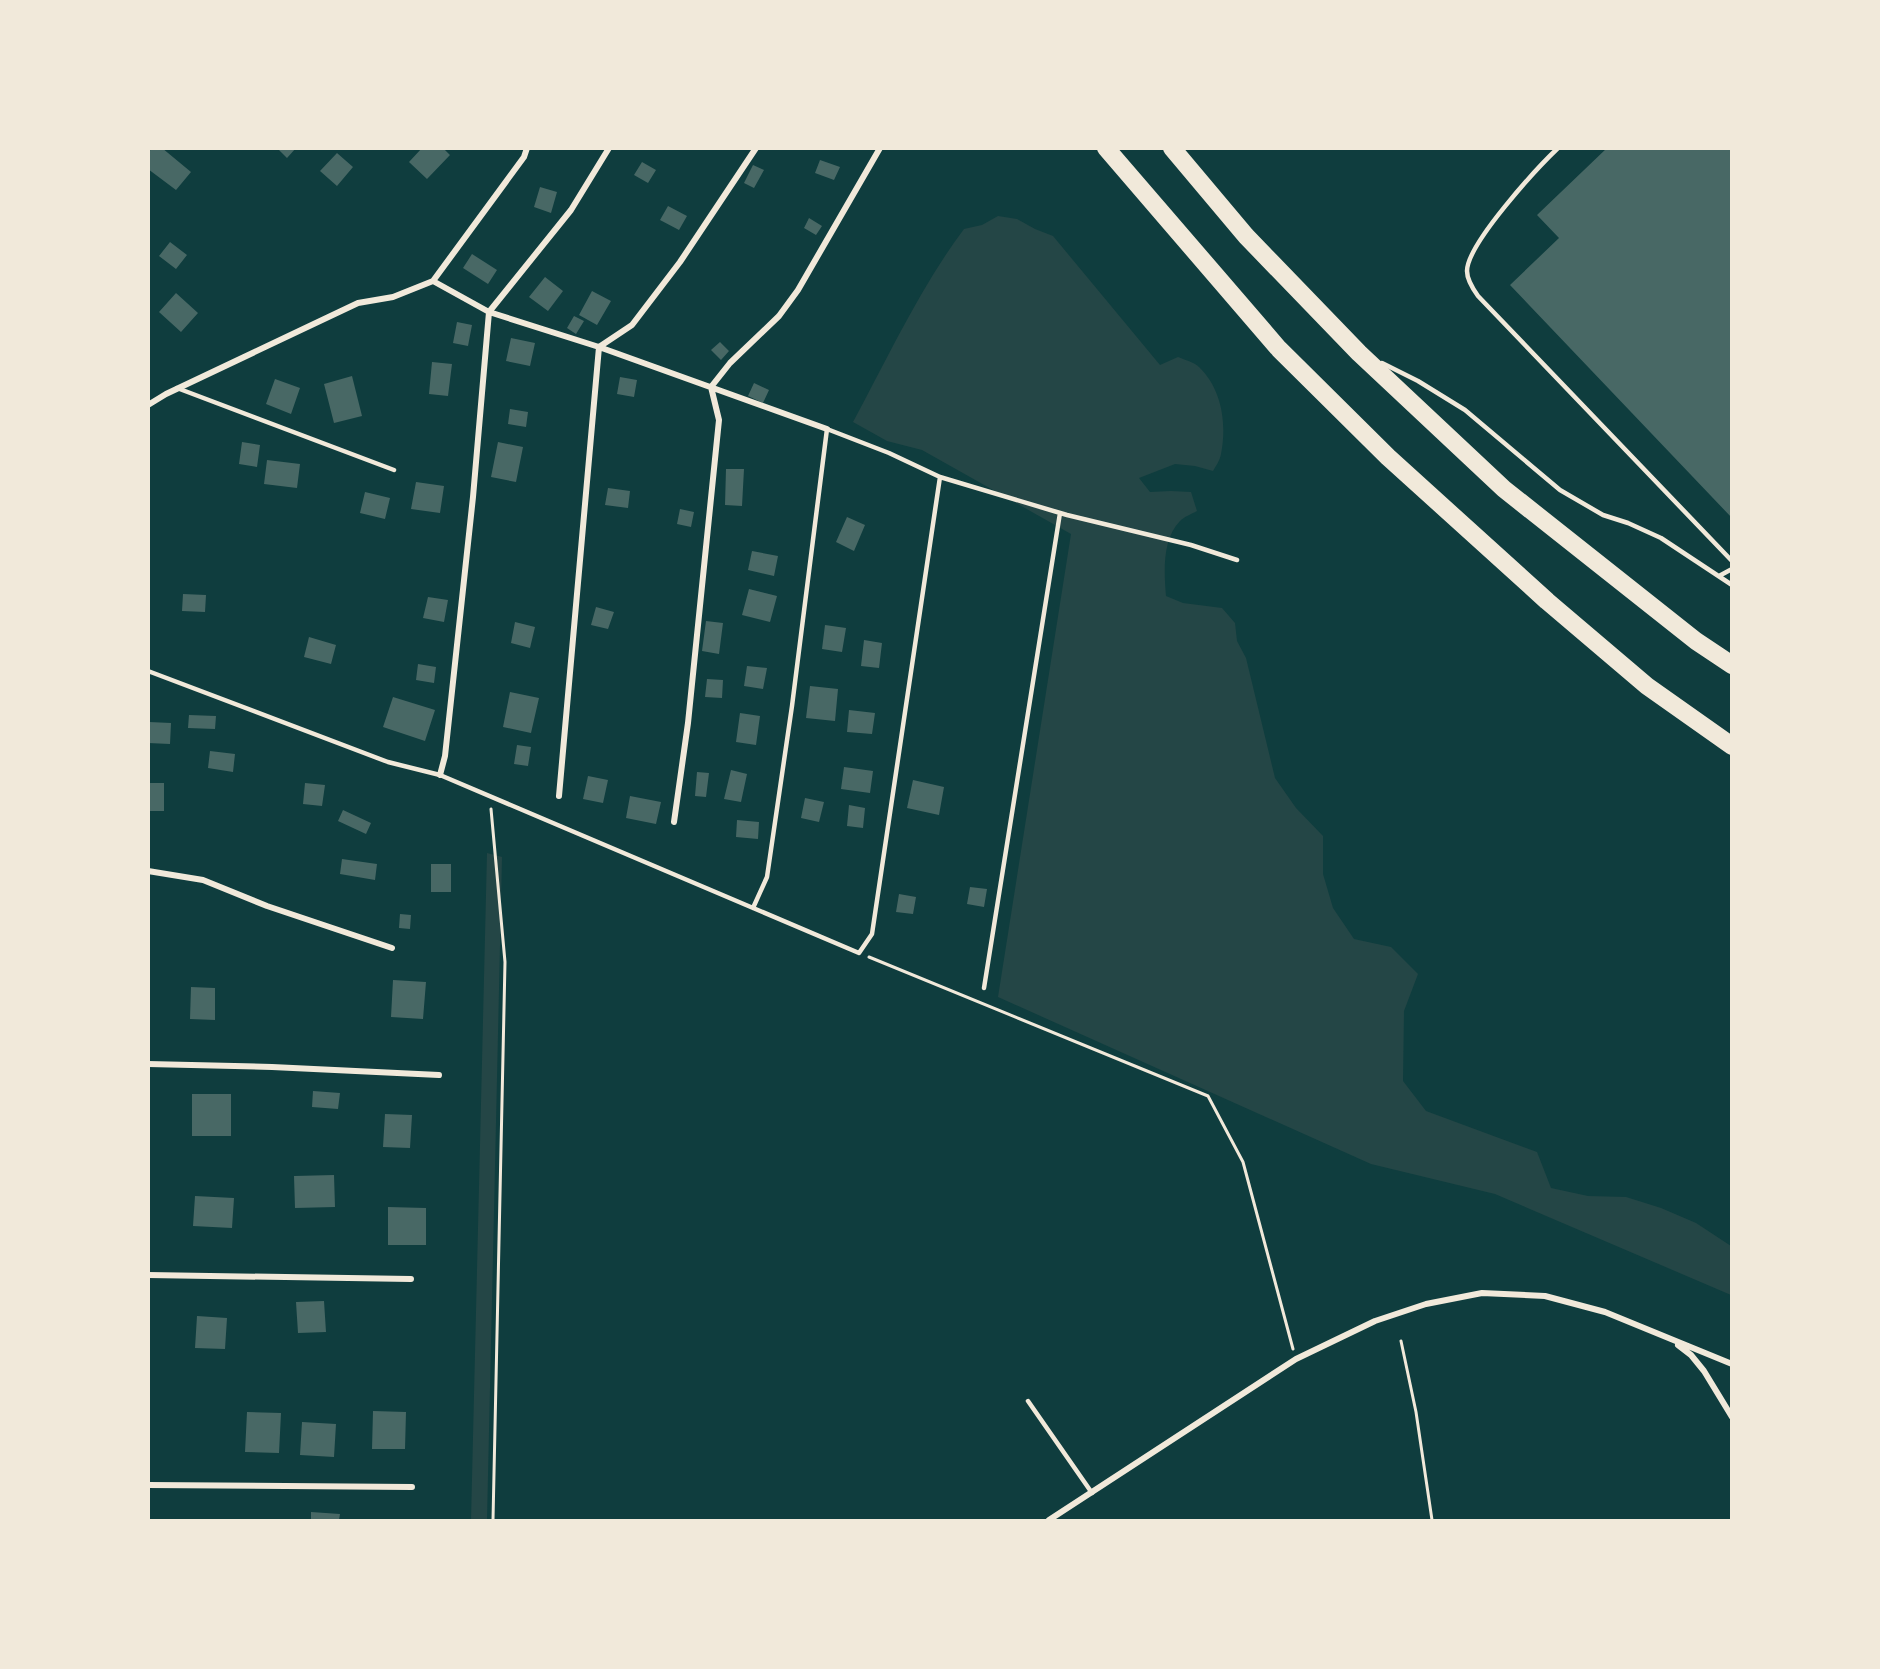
<svg xmlns="http://www.w3.org/2000/svg" width="1880" height="1669" viewBox="0 0 1880 1669" font-family="'Work Sans',sans-serif">
	<rect width="100%" height="100%" fill="#0f3d3e"/>
	<!-- green -->
	<path fill="#244646" d="M998 216 1017 219 1035 229 1053 236 1160 365 1178 357C1185 360 1194 362 1199 367 1222 389 1227 424 1221 454 1220 460 1216 466 1213 471L1195 466 1175 464 1139 478 1150 492 1171 491 1191 492 1197 511C1191 514 1184 517 1180 521 1162 539 1164 572 1166 596L1183 603 1222 608 1235 623 1237 641 1246 658 1275 778 1296 808 1323 836V874L1333 908 1354 939 1391 947 1418 974 1404 1011 1403 1081 1426 1111 1537 1152 1551 1188 1588 1196 1626 1197 1661 1208 1696 1223 1731 1246V1295L1495 1194 1371 1164 998 997 1071 534 922 450 887 441 853 422C887 359 921 286 964 229L982 225Z
		M487 853 502 857 487 1520H471Z"/>
	<!-- building -->
	<path fill="#486865" d="M152 148H162L191 172 176 190 148 169V153Z
		M277 148H296L287 158Z
		M422 148H443L450 155 427 179 409 162Z
		M1607 148H1732V518L1510 285 1559 238 1537 215Z
		M337 153 353 167 337 186 320 171Z
		M820 160 840 167 834 180 815 173Z
		M642 162 656 170 648 183 634 175Z
		M753 165 764 170 754 188 744 183Z
		M540 187 557 192 551 213 534 207Z
		M668 206 687 216 679 230 660 220Z
		M809 218 822 226 816 235 804 228Z
		M170 242 187 255 176 269 159 256Z
		M472 254 497 270 488 284 463 268Z
		M545 277 563 291 548 311 529 297Z
		M592 291 611 301 597 325 579 315Z
		M176 293 198 313 181 332 159 312Z
		M574 316 584 321 576 334 567 328Z
		M457 322 472 325 468 346 453 343Z
		M511 338 535 343 530 366 506 361Z
		M720 342 729 351 721 360 711 350Z
		M432 362 452 364 448 396 429 394Z
		M352 376 362 416 334 423 324 384Z
		M620 377 637 380 634 397 617 394Z
		M275 379 300 388 291 414 266 404Z
		M754 383 769 390 763 403 748 396Z
		M510 409 528 412 526 427 508 424Z
		M242 442 260 445 257 467 239 464Z
		M498 442 523 447 516 482 491 477Z
		M267 460 300 464 297 488 264 484Z
		M726 469H744L742 506 725 505Z
		M416 482 444 486 440 513 411 509Z
		M608 488 630 491 628 508 605 505Z
		M365 492 390 498 385 519 360 513Z
		M680 509 694 512 691 527 677 524Z
		M847 517 865 525 854 551 836 542Z
		M752 551 778 556 774 576 748 570Z
		M749 589 777 596 770 622 742 615Z
		M183 594 206 595 205 612 182 611Z
		M428 597 448 600 444 622 423 618Z
		M596 607 614 612 608 629 591 625Z
		M706 621 723 623 719 654 702 651Z
		M515 622 535 627 530 648 511 643Z
		M825 625 846 628 842 652 822 649Z
		M309 637 336 645 331 664 304 657Z
		M864 640 882 643 879 668 861 666Z
		M418 664 436 667 434 683 416 680Z
		M747 666 767 668 763 689 744 686Z
		M707 679 723 680 722 698 705 697Z
		M810 686 838 689 835 721 806 718Z
		M510 692 539 698 531 733 503 727Z
		M393 697 435 710 425 741 383 727Z
		M849 710 875 713 872 734 847 732Z
		M740 713 760 716 756 745 736 742Z
		M189 715 216 716 215 729 188 728Z
		M149 722 171 723 170 744 148 743Z
		M517 745 531 747 528 766 514 764Z
		M210 751 235 754 233 772 208 768Z
		M844 767 873 771 870 793 841 789Z
		M731 770 747 774 741 802 724 799Z
		M697 772 709 773 706 797 695 796Z
		M588 776 608 780 603 803 583 799Z
		M913 780 944 787 939 815 907 808Z
		M150 783H164V811H150Z
		M305 783 325 785 322 806 303 804Z
		M630 796 661 802 656 824 626 818Z
		M805 798 824 802 819 822 801 818Z
		M849 805 865 808 863 828 847 826Z
		M343 810 371 823 366 834 338 821Z
		M737 820 759 822 758 839 736 837Z
		M342 859 377 864 375 880 340 874Z
		M431 864H451V892H431Z
		M970 887 987 889 984 907 967 904Z
		M899 894 916 897 913 914 896 912Z
		M400 914 411 915 410 929 399 928Z
		M393 980 426 982 423 1019 391 1017Z
		M191 987 215 988V1020L190 1019Z
		M313 1091 340 1093 338 1109 312 1107Z
		M192 1094H231V1136H192Z
		M385 1114 412 1115 410 1148 383 1147Z
		M334 1175 335 1207 295 1208 294 1176Z
		M195 1196 234 1198 232 1228 193 1226Z
		M388 1207 426 1208V1245H388Z
		M324 1301 326 1332 298 1333 296 1302Z
		M197 1316 227 1318 225 1349 195 1348Z
		M373 1411 406 1412 405 1449H372Z
		M247 1412 281 1413 279 1453 245 1452Z
		M302 1422 336 1424 334 1457 300 1455Z
		M311 1512 340 1514 339 1520H311Z"/>
	<g fill="none" stroke-linecap="round" stroke-linejoin="round">
		<!-- path -->
		<path stroke="#f1e9da" stroke-width="3" d="M491 809 505 962 493 1520
			M869 957 1208 1096 1243 1162 1293 1349
			M1401 1341 1416 1412 1432 1520"/>
		<!-- service -->
		<path stroke="#f1e9da" stroke-width="4.5" d="M1558 148C1537 168 1467 244 1467 271 1467 280 1473 289 1478 296L1732 561
			M1382 363 1418 381 1465 410 1560 490 1603 515 1628 523 1661 538 1732 585
			M177 388 394 470
			M1719 576 1732 569
			M148 671 388 762 440 775 859 953 872 934 940 477
			M753 908 767 877 792 706 827 429 889 453 940 477 1067 515 1191 545 1237 560
			M984 988 1060 513
			M1028 1401 1092 1493"/>
		<!-- minor -->
		<path stroke="#f1e9da" stroke-width="6" d="M433 281 489 312 599 347 827 429
			M148 405 166 394 358 303 393 297 433 281 524 157 527 148
			M440 775 445 756 473 497 489 312 571 210 609 148
			M559 796 599 347 632 325 680 262 756 148
			M674 822 688 723 719 420 711 387 730 363 779 316 798 290 880 148
			M148 871 203 880 267 906 392 948
			M148 1064 272 1067 439 1075
			M148 1275 411 1279
			M1678 1345 1691 1355 1704 1371 1732 1417
			M148 1485 412 1487
			M1049 1520 1296 1359 1375 1321 1426 1304 1482 1293 1545 1296 1605 1312 1732 1364"/>
		<!-- motorway -->
		<path stroke="#f1e9da" stroke-width="18" d="M1106 148 1279 349 1388 457 1547 601 1647 686 1732 746
			M1172 148 1246 236 1359 353 1504 489 1696 641 1732 665"/>
	</g>
	<!-- border -->
	<rect width="1880" height="1669" fill="none" stroke="#f1e9da" stroke-width="300"/>
</svg>
